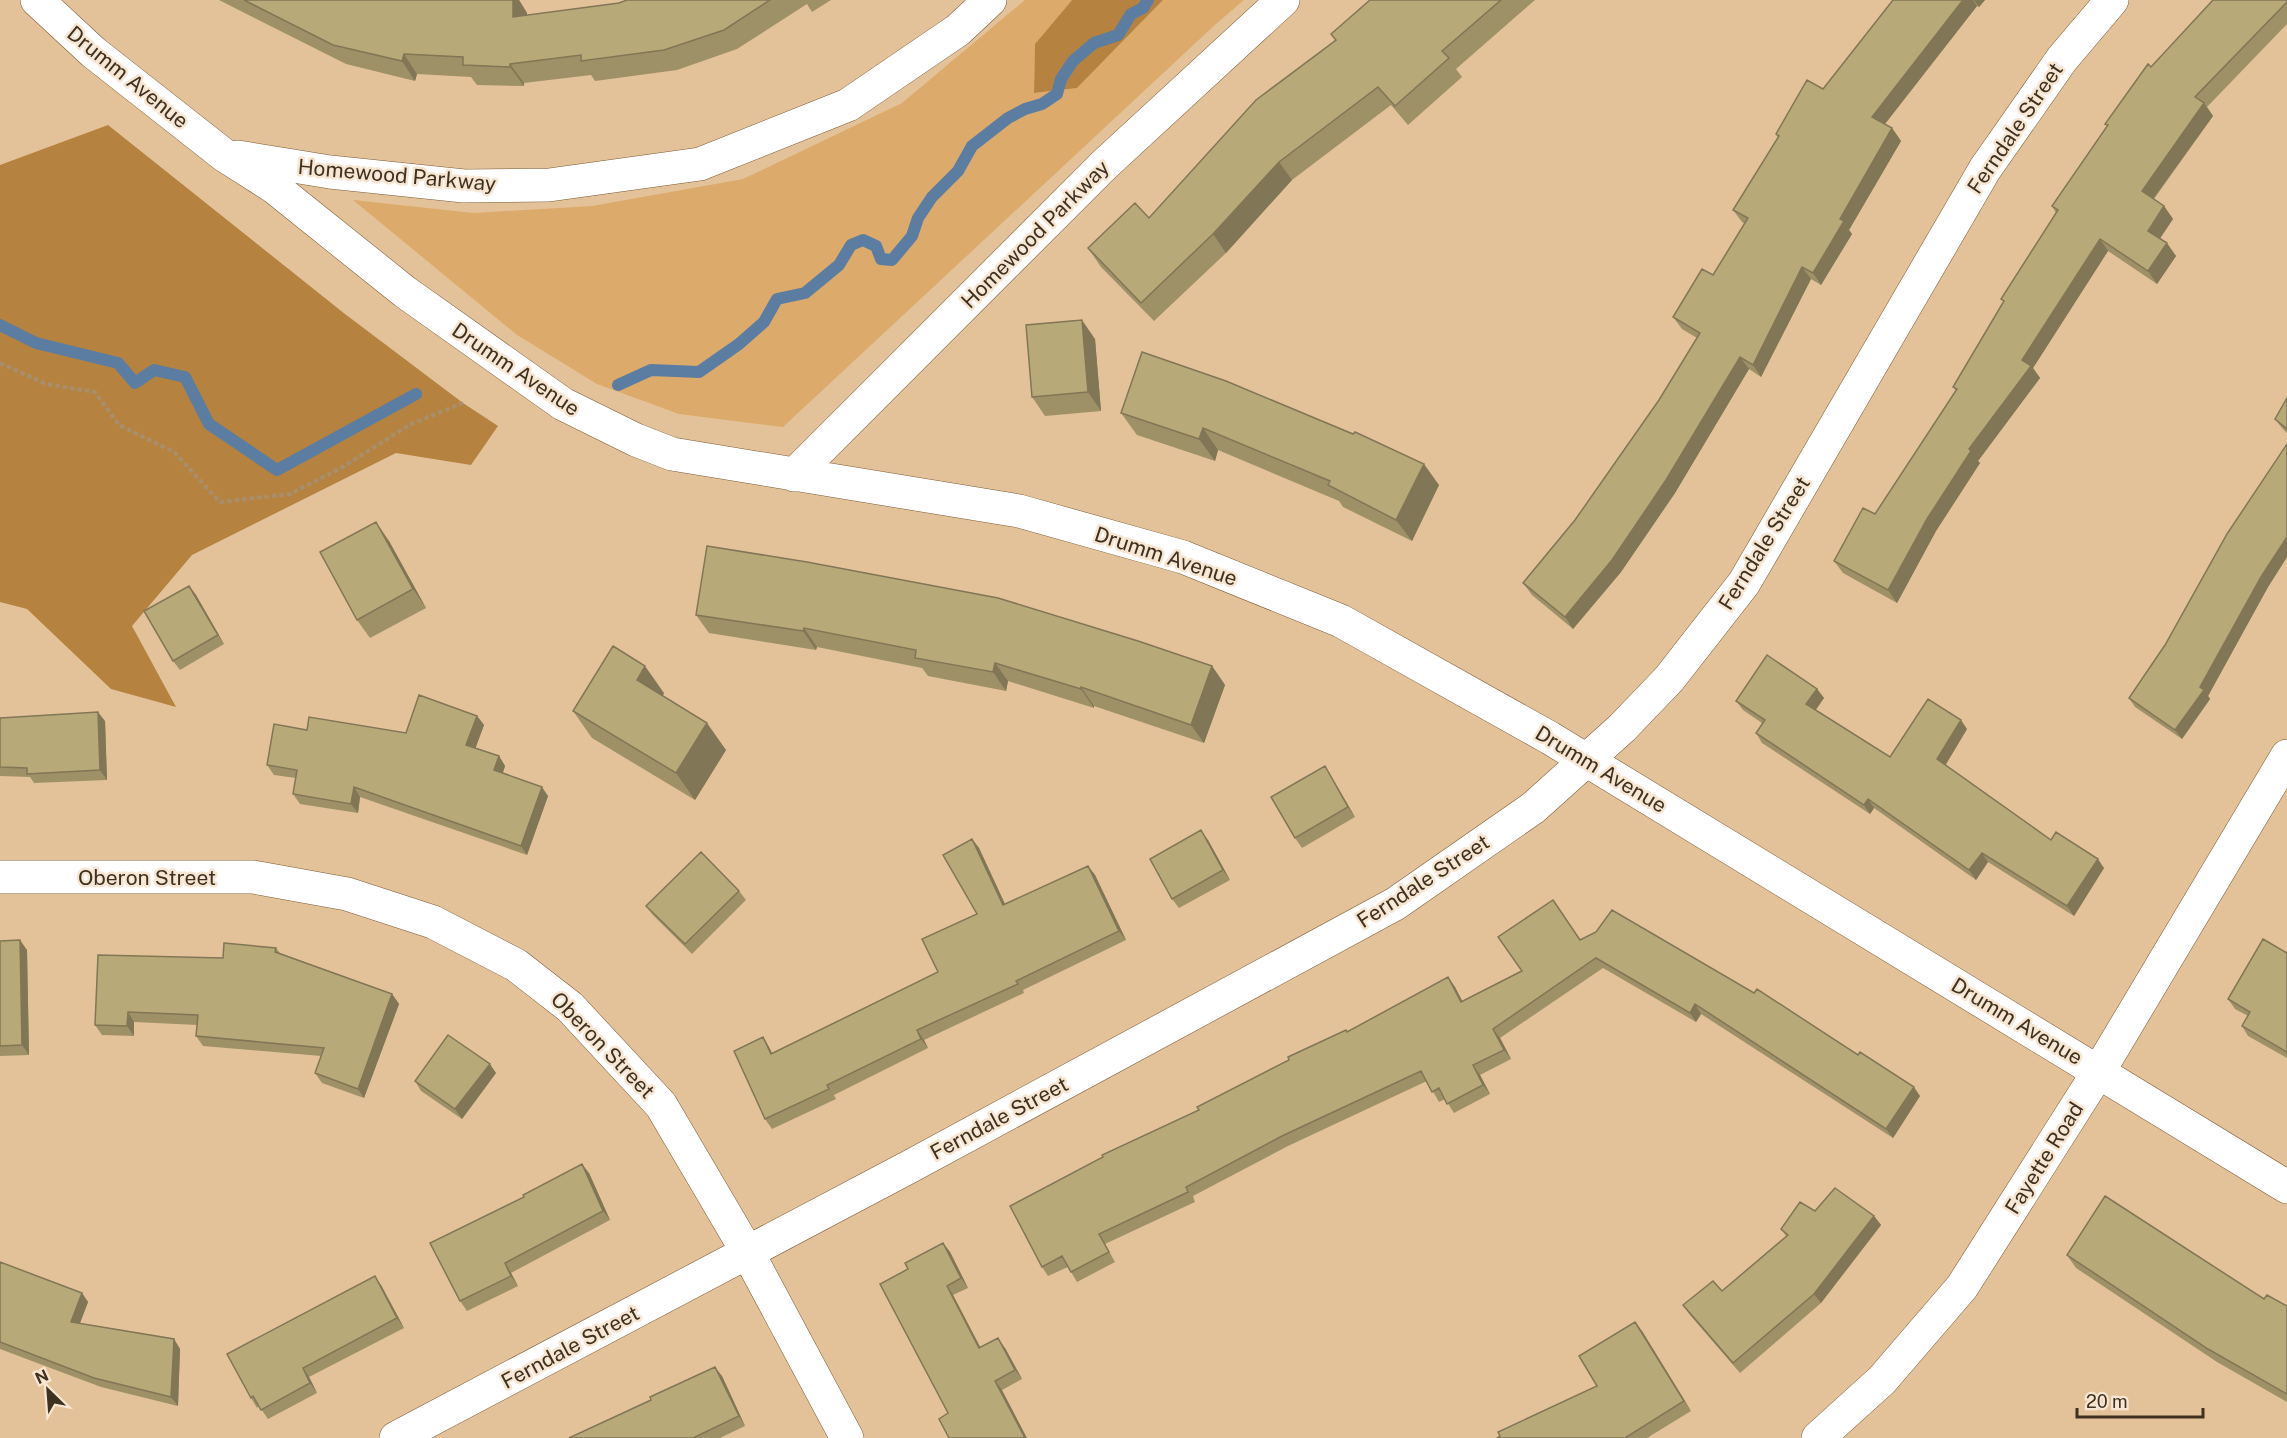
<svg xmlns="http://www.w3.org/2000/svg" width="2287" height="1438" viewBox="0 0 2287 1438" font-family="'Public Sans',sans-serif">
	<rect width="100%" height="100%" fill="#e4c299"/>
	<!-- green -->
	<path fill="#dcab6c" d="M1025 0H1072L1035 44 1034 93 1077 88 1163 0H1244L1216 24 783 427 679 414 597 384 517 335 353 200 474 213 592 206 743 179 902 103Z"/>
	<!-- forest -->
	<path fill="#b5833f" d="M1072 0H1163L1077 88 1034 93 1035 44Z
		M108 125 345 314 463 403 498 426 471 465 396 453 192 555 132 626 176 707 111 689 27 609 0 602V165Z"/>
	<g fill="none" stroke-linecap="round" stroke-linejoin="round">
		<!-- stream -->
		<path stroke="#5c7da2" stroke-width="12" d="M0 325 36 343 118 363 135 383 154 370 185 377 209 424 277 470 416 394
			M618 385 651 370 699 372 739 344 764 322 777 299 805 293 839 265 851 245 863 240 876 246 881 259 892 260 912 236 918 218 932 197 958 171 972 146 1008 118 1025 109 1042 104 1057 94 1061 79 1073 61 1094 43 1118 35 1131 14 1143 8 1148 0"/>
		<defs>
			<path id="street" d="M37 0 93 52 224 155 274 187 405 292 563 404 636 440 672 454 1019 511 1183 557 1341 621 1550 738 2287 1187
				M238 157 330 172 464 186 549 185 700 164 848 105 958 30 990 0
				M794 475 1104 165 1283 0
				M0 877H253L347 894 433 922 516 965 570 1007 661 1105 748 1253 847 1438
				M396 1438 909 1167 1395 904 1533 808 1622 728 1669 679 1744 583 1985 169 2062 59 2112 0
				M1818 1438 1882 1380 1962 1287 2099 1071 2287 756"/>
		</defs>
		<!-- street casing -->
		<use href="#street" stroke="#7a5c36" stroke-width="34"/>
		<!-- path -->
		<path stroke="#a88e6d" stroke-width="4" stroke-dasharray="4.5 3" stroke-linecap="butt" d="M0 363 46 384 95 392 119 425 174 452 220 502 290 494 341 468 411 424 463 403"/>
		<!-- street -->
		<use href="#street" stroke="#fff" stroke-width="33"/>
	</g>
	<!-- wall -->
	<path fill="#9e9168" d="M219 0H519L527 13V15L619 3 627 0H831L812 12 807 4 737 49 677 70 595 81 591 75 524 83V86L477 85 471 77 417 74 415 81 346 64Z
		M1370 0H1535L1456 69 1462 77 1408 125 1391 105 1292 180 1226 253 1154 321 1101 267 1088 248 1149 218 1335 40 1331 34Z
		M1893 0H1985L1979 7 1977 6 1885 124 1892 128 1901 141 1849 230 1852 234 1821 285 1811 279 1761 377 1749 369 1675 493 1621 572 1573 629 1532 595 1523 583 1575 520 1659 400 1697 338 1682 329 1673 317 1713 275 1745 224 1742 222 1733 210 1778 138 1776 134 1823 89Z
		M2287 0V24L2207 107 2213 116 2154 199 2164 206 2173 219 2160 238 2176 256 2157 284 2108 251 2033 368 2040 378 1978 461 1980 463 1936 531 1897 603 1843 573 1834 561 1875 514 1956 391 1953 387 2004 302 2001 299 2056 213 2052 206 2107 126 2105 124 2151 67Z
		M1095 339 1101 411 1045 416 1032 397Z
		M1142 352 1439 485 1412 541 1343 507 1339 501 1218 450 1215 461 1137 435 1121 413Z
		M2287 398V433L2282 428 2275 419Z
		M2287 444V557L2268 587 2208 696 2210 699 2182 739 2135 707 2129 698 2165 645Z
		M389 541 426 608 370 638 357 620Z
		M189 586 196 595 224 644 180 670 173 661Z
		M696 615 1212 666 1225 685 1204 743 1094 706V708L1008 681 1006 691 928 676 922 668 817 647 816 650 709 633Z
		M1817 689 1824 698 1815 710 1890 757 1967 729 1945 766 2051 840 2104 868 2074 916 1988 862 1976 880 1874 808 1870 814 1762 743 1756 733 1762 723 1743 710 1736 701Z
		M664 693 663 696 726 750 695 800 592 738 573 711Z
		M477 716 484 725 475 748 499 756 505 766 503 773 548 796 527 855 360 797 358 813 300 804 293 794 296 778 274 775 267 765Z
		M0 718 105 721 107 780 34 783 30 777 0 776Z
		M1325 766 1331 776 1355 817 1302 848 1295 838Z
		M972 839 979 848 1005 904 1088 866 1095 875 1126 940 1023 990 1024 993 924 1040 928 1048 834 1095 836 1099 772 1129 765 1119 763 1037 769 1047 772 1053 938 972 977 914Z
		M1208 840 1230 880 1179 908 1172 899Z
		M739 891 746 900 692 954 653 915 646 906Z
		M1580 940 1920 1096 1893 1138 1701 1014 1696 1022 1603 968 1500 1038 1511 1059 1480 1075 1490 1094 1454 1113 1445 1099 1439 1102 1427 1081 1288 1146 1193 1196 1195 1202 1105 1244 1115 1262 1077 1282 1068 1267 1048 1276 1042 1267 1199 1110 1347 1032 1448 977 1455 987 1462 1001Z
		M0 941 27 950 29 1055 0 1056Z
		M276 948 280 953 392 994 399 1004 364 1098 322 1083 315 1073 321 1056 203 1046 196 1036 198 1025 134 1022V1036L102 1035 95 1025 223 958Z
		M2287 953V1058L2248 1036 2242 1026 2248 1016 2235 1009 2228 999Z
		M496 1073 462 1119 421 1091 415 1081Z
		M589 1173 610 1220 511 1273 518 1286 467 1311 460 1301Z
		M1815 1211 1874 1216 1881 1225 1821 1303 1740 1373 1690 1315 1683 1305 1722 1291 1786 1236 1781 1229Z
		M943 1243 950 1252 968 1288 953 1295 980 1348H1005L1022 1379 1002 1390 948 1413 908 1269Z
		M2067 1255 2264 1299 2287 1306V1402L2217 1362 2076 1268Z
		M0 1262 82 1293 88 1302 80 1323 174 1339 180 1349 178 1406 101 1387 0 1349Z
		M381 1285 404 1328 309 1377 317 1393 268 1419 259 1406 257 1408 251 1398Z
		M1642 1331 1691 1411 1647 1438H1497L1597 1386Z
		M722 1376 745 1426 720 1438H569Z"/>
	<!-- shaded-wall -->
	<path fill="#817655" d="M513 0H519L527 13 526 36 513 17Z
		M1963 0H1973L1977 6 1881 129 1872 117Z
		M1974 0H1985L1979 7Z
		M404 54 417 74 415 81 402 61Z
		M510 64 524 83V86L510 67Z
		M2204 103 2213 116 2150 203 2142 191Z
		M1892 128 1901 141 1849 230 1852 234 1821 285 1813 273 1840 219Z
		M1279 162 1292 180 1226 253 1213 234Z
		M2164 206 2173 219 2157 243 2148 231Z
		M2100 239 2108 251 2033 368 2040 378 1978 461 1980 463 1936 531 1897 603 1888 590 1927 519 2022 360Z
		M2167 243 2176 256 2157 284 2148 271Z
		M1802 267 1811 279 1761 377 1753 365Z
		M1082 320 1095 339 1101 411 1088 392Z
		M1740 357 1749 369 1675 493 1621 572 1573 629 1565 617Z
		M1203 428 1218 450 1215 461 1199 439Z
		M1424 464 1439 485 1412 541 1396 520Z
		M376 522 389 541 426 608 413 589Z
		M2287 537V557L2268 587 2208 696 2210 699 2182 739 2175 730 2200 687 2261 577Z
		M189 586 196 595 224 644 218 635Z
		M804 628 817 647 816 650 803 631Z
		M995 663 1008 681 1006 691 993 672Z
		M645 666 664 693 656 707 637 680Z
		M1212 666 1225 685 1204 743 1191 725Z
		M1081 687 1094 706V708L1081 689Z
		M1817 689 1824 698 1813 714 1806 704Z
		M98 712 105 721 107 780 100 770Z
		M477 716 484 725 473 755 466 745Z
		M1961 720 1967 729 1943 769 1937 759Z
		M707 723 726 750 695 800 676 773Z
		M499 756 505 766 500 780 494 770Z
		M1325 766 1331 776 1355 817 1348 807Z
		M354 787 360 797 358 813 351 804Z
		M542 787 548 796 527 855 521 846Z
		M1868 799 1874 808 1870 814 1864 805Z
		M1201 830 1208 840 1230 880 1223 870Z
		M972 839 979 848 1010 915 1003 905Z
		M1982 853 1988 862 1976 880 1969 870Z
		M2098 859 2104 868 2074 916 2067 906Z
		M1088 866 1095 875 1126 940 1119 931Z
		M20 940 27 950 29 1055 22 1045Z
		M1448 977 1455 987 1468 1012 1461 1002Z
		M392 994 399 1004 364 1098 358 1089Z
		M1695 1004 1701 1014 1696 1022 1690 1013Z
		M128 1012 134 1022V1036L127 1026Z
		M1493 1029 1500 1038 1511 1059 1504 1050Z
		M917 1030 924 1040 928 1048 921 1039Z
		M763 1037 769 1047 777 1064 771 1054Z
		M490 1064 496 1073 462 1119 455 1109Z
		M1473 1065 1480 1075 1490 1094 1483 1085Z
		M1914 1087 1920 1096 1893 1138 1886 1129Z
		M582 1164 589 1173 610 1220 603 1211Z
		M1874 1216 1881 1225 1821 1303 1814 1294Z
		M943 1243 950 1252 968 1288 961 1278Z
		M505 1263 511 1273 518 1286 511 1276Z
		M375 1276 381 1285 404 1328 397 1318Z
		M947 1286 953 1295 986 1358 979 1348Z
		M82 1293 88 1302 77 1331 71 1322Z
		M1635 1322 1642 1331 1691 1411 1684 1401Z
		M998 1338 1005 1348 1022 1379 1015 1370Z
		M174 1339 180 1349 178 1406 171 1397Z
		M715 1367 722 1376 745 1426 739 1416Z
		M303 1368 309 1377 317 1393 310 1383Z
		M995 1381 1002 1390 1027 1438H1025Z"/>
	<!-- building -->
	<path fill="#b8a979" stroke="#817655" stroke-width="1.5" d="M244 0H513V17L619 3 627 0H770L724 30 664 50 581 61V55L510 64V67L463 65V57L404 54 402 61 333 45Z
		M1370 0H1501L1442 51 1449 58 1395 106 1378 87 1279 162 1213 234 1141 303 1088 248 1135 203 1149 218 1256 100 1336 40 1331 34Z
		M1893 0H1963L1872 117 1892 128 1840 219 1844 221 1813 273 1802 267 1753 365 1740 357 1666 480 1612 560 1565 617 1523 583 1575 520 1659 400 1700 333 1673 317 1702 269 1713 275 1748 218 1733 210 1779 136 1776 134 1807 80 1823 89Z
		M2213 0H2287V2L2195 97 2204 103 2142 191 2164 206 2148 231 2167 243 2148 271 2100 239 2022 360 2031 366 1969 449 1971 451 1927 519 1888 590 1834 561 1863 508 1875 514 1957 389 1953 387 2004 301 2001 299 2058 210 2052 206 2108 125 2105 124 2148 64 2151 67Z
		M1082 320 1088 392 1032 397 1026 325Z
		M1142 352 1226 381 1353 434 1355 432 1424 464 1396 520 1328 485 1330 481 1203 428 1199 439 1121 413Z
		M2287 398V429L2275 419Z
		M2287 444V537L2261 577 2200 687 2204 690 2175 730 2129 698 2165 645 2227 534Z
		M376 522 413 589 357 620 320 552Z
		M707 546 807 562 998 598 1138 641 1212 666 1191 725 1081 687V689L995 663 993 672 915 658 916 650 804 628 803 631 696 615Z
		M189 586 218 635 173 661 144 611Z
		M613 646 645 666 637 680 707 723 676 773 573 711Z
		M1767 655 1817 689 1806 704 1890 757 1928 699 1961 720 1937 759 2051 840 2056 832 2098 859 2067 906 1982 853 1969 870 1868 799 1864 805 1756 733 1765 720 1736 701Z
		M419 695 477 716 466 745 499 756 494 770 542 787 521 846 354 787 351 804 293 794 297 770 267 765 274 724 307 730 309 717 406 733Z
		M98 712 100 770 27 774V768L0 767V718Z
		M1325 766 1348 807 1295 838 1271 797Z
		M1201 830 1223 870 1172 899 1150 859Z
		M972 839 1003 905 1088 866 1119 931 1016 981 1018 984 917 1030 921 1039 827 1085 829 1089 765 1119 734 1051 763 1037 771 1054 938 972 922 939 977 914 943 855Z
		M701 852 739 891 685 944 646 906Z
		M1553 900 1580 940 1596 932 1612 910 1754 993 1757 989 1858 1055 1860 1052 1914 1087 1886 1129 1695 1004 1690 1013 1596 958 1493 1029 1504 1050 1473 1065 1483 1085 1447 1104 1439 1088 1432 1092 1421 1071 1282 1136 1186 1187 1188 1192 1099 1234 1109 1252 1071 1272 1062 1256 1042 1267 1010 1206 1103 1157 1102 1155 1199 1110 1197 1107 1289 1060 1288 1057 1346 1030 1347 1032 1448 977 1461 1002 1522 971 1498 937Z
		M2263 939 2287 953V1052L2242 1026 2250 1012 2228 999Z
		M20 940 22 1045 0 1046V941Z
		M224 943 276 948 275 952 392 994 358 1089 315 1073 324 1048 196 1036 198 1015 128 1012 127 1026 95 1025 98 955 223 958Z
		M448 1035 490 1064 455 1109 415 1081Z
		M582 1164 603 1211 505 1263 511 1276 460 1301 430 1243 524 1197 523 1195Z
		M1835 1188 1874 1216 1814 1294 1733 1363 1683 1305 1713 1281 1722 1291 1788 1235 1781 1229 1800 1202 1815 1211Z
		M2105 1196 2264 1299 2267 1295 2287 1306V1394L2208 1349 2067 1255Z
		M943 1243 961 1278 947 1286 979 1348 998 1338 1015 1370 995 1381 1025 1438H949L939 1419 948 1413 880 1284 908 1269 905 1263Z
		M0 1262 82 1293 71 1322 174 1339 171 1397 94 1378 0 1342Z
		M375 1276 397 1318 303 1368 310 1383 261 1410 253 1396 251 1398 227 1354Z
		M1635 1322 1684 1401 1625 1438H1497L1500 1436 1498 1432 1597 1386 1579 1356Z
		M715 1367 739 1416 693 1438H569L651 1400 650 1397Z"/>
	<g text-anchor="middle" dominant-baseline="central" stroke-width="5" stroke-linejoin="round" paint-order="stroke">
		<!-- street labels -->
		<g font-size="21" fill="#3e3120" stroke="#f7e6d2">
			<text transform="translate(128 77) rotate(39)">Drumm Avenue</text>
			<text transform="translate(2015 128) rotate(-56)">Ferndale Street</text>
			<text transform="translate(397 175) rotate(5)">Homewood Parkway</text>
			<text transform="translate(1035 234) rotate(-45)">Homewood Parkway</text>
			<text transform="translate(516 369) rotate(34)">Drumm Avenue</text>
			<text transform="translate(1764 543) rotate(-58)">Ferndale Street</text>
			<text transform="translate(1166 556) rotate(18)">Drumm Avenue</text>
			<text transform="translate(1601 769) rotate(31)">Drumm Avenue</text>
			<text x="147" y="877">Oberon Street</text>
			<text transform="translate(1423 881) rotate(-33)">Ferndale Street</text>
			<text transform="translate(2017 1021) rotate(31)">Drumm Avenue</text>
			<text transform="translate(603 1045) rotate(46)">Oberon Street</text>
			<text transform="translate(999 1118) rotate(-28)">Ferndale Street</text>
			<text transform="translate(2044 1158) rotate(-58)">Fayette Road</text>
			<text transform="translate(570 1347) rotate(-28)">Ferndale Street</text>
		</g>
	</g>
	<!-- north arrow -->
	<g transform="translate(48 1390) rotate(335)" stroke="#f7e6d2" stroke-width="4.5" paint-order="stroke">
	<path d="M0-4.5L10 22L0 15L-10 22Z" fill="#3e3120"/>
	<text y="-9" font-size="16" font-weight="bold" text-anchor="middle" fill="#3e3120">N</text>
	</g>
	<!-- scale -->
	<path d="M2077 1408v9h126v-9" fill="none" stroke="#3e3120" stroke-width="3"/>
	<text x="2086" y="1408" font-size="18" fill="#3e3120" stroke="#f7e6d2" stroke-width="4.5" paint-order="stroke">20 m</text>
</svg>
